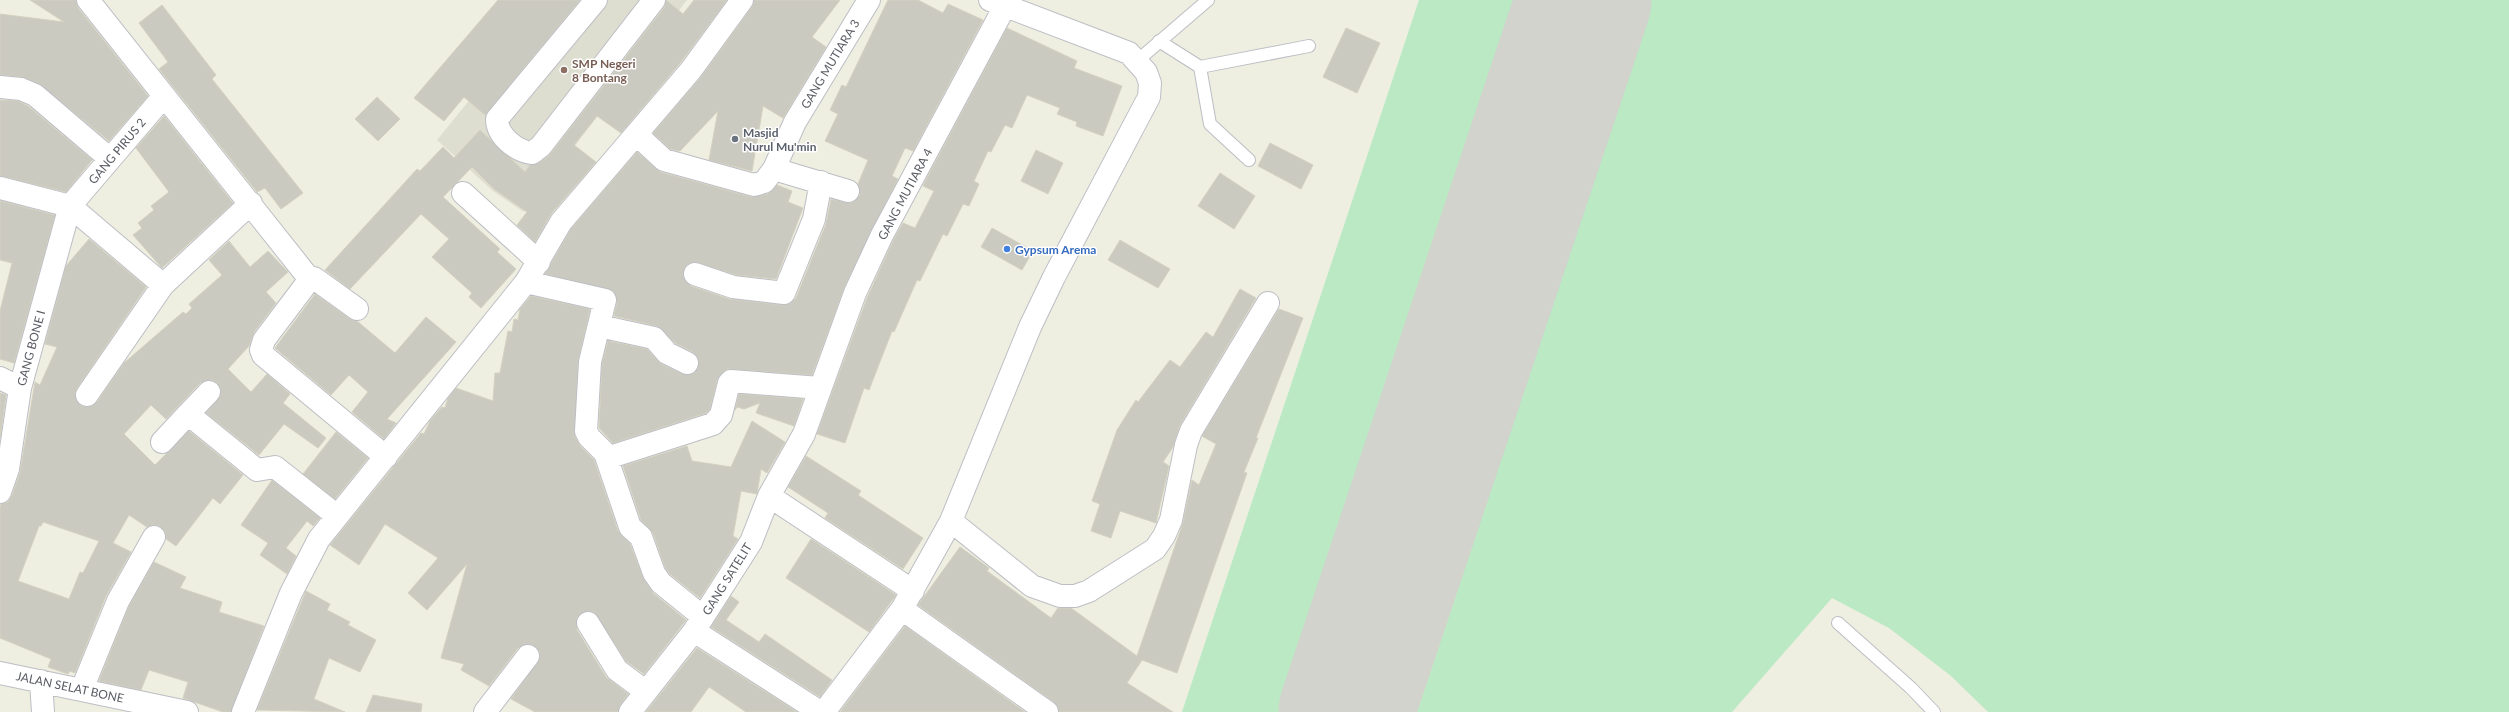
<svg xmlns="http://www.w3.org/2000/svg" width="2509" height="712" viewBox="0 0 2509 712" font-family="Lato,sans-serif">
	<rect width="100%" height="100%" fill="#eeeee1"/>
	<!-- education -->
	<path fill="#deded0" d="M551 0H687L524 212 493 191 437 140Z"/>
	<!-- green -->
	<path fill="#bbe9c4" d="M1419 0H1548L1309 712H1182Z
		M1622 0H2509V712H1988L1951 676 1889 628 1832 598 1732 712H1383Z"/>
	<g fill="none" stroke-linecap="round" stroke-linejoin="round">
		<!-- runway -->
		<path stroke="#d2d3cc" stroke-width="135" d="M1346 712 1584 0"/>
	</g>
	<!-- building -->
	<path fill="#cbcac0" stroke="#d4d1bf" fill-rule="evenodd" d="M30 0H76L78 8 148 96 109 141 40 84 22 77 0 75V14L64 22Z
		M498 0H580L485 115 464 97 444 121 414 98Z
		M666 0 683 14 694 0H727L681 62 621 133 597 116 574 145 596 162 551 214 535 242 517 225 527 212 494 189 472 167 443 197 500 249 497 252 516 269 481 308 469 297 472 293 432 257 449 239 421 214 350 289 325 270 417 169 420 171 443 147 454 158 480 130 525 172 530 165 539 163 549 156 664 8Z
		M754 0H840L812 37 826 47 783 118 763 106 752 171 709 160 718 111 680 151 670 149 653 133 701 77 752 7Z
		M888 0H918L943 13 948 4 983 20 913 151 905 148 892 176 898 179 844 288 812 375 727 369 717 380 710 409 706 413 613 443 599 428 602 364 608 341 647 349 661 364 682 374 694 373 699 362 693 352 675 343 657 326 614 316 617 303 613 291 545 274 571 229 637 152 660 172 751 197 768 194 777 185 792 191 788 202 803 208 776 279 736 275 693 262 687 265 683 276 691 286 729 299 783 305 791 303 796 298 826 224 831 199 851 203 860 195 858 184 868 160 825 141 838 114 830 110 842 85 846 87Z
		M162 5 216 75 212 79 303 193 281 209 265 188 257 192 159 69 168 62 139 23Z
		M1007 28 1077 61 1074 68 1122 86 1103 136 1076 126 1077 122 1057 114 1060 108 1027 95 1012 128 1005 125 991 152 988 151 974 181 979 184 969 206 963 204 947 236 943 234 920 281 917 280 894 332 892 331 869 390 864 388 845 443 817 434 867 298 893 241 903 223 915 228 934 191 923 186 928 176Z
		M1346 28 1380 43 1357 93 1323 77Z
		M377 97 400 119 378 141 355 119Z
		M0 100 18 101 28 106 92 160 66 192 0 176Z
		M164 116 233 203 162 268 133 235 142 228 138 223 154 210 151 206 169 192 136 148Z
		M1270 143 1313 165 1301 189 1258 166Z
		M1036 150 1063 163 1048 194 1021 181Z
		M1220 173 1255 196 1234 229 1198 206Z
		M0 201 55 215 14 363 0 359V311L12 263 0 260Z
		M992 228 1033 251 1022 270 981 247Z
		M89 239 146 287 77 388 75 394 80 405 86 407 97 402 124 363 183 312 186 314 192 308 189 304 222 275 209 260 229 241 250 267 268 251 288 272 266 292 276 303 254 332 249 346 228 369 251 392 267 374 290 394 283 403 326 438 318 448 284 424 259 455 206 413 221 395 218 383 212 380 200 383 166 419 151 405 124 434 155 465 189 431 243 475 220 504 213 498 176 546 166 539 165 531 160 526 153 525 147 527 129 515 113 543 131 552 106 596 75 673 70 671 68 674 48 667 51 659 0 638V508L1 504 8 502 12 496 20 473 35 382 40 385 57 347 45 344 66 266ZM43 522 99 541 83 573 80 572 69 599 18 581 39 526H41Z
		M1120 240 1170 269 1158 288 1108 260Z
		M1240 289 1256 298 1180 425 1173 447 1163 462 1169 466 1156 523 1120 511 1111 538 1091 531 1100 504 1092 501 1117 430 1136 400 1138 402 1170 360 1180 367 1206 332 1213 337Z
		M315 294 350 319 357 321 395 353 426 317 456 342 387 419 396 423 384 439 352 412 368 392 349 375 331 395 275 348Z
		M531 296 590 309 578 361 575 436 580 446 594 460 618 531 630 544 644 580 653 593 686 620 644 674 626 661 594 612 587 611 577 617V630L606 677 628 694 620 705 618 712H535L511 699 540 658 539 651 530 644 518 648 489 686 461 670 464 664 441 658 467 564 427 610 408 593 438 558 385 524 359 565 330 545 421 433 424 434 430 421 442 407 445 408 448 398 456 388 493 401 495 373H500L508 331 512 332 514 319 518 320 520 309Z
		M1279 309 1303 318 1256 438H1258L1244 472 1247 473 1177 673 1142 660 1127 683 1173 712H1059L1054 702 918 605 960 547 989 568 987 571 1051 618 1058 608H1071L1137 656 1183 523 1192 480 1199 485 1216 444 1202 436Z
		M0 393 6 395 0 438Z
		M739 394 803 399 794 426 756 413 760 403 744 409 737 407 735 410Z
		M752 421 785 442 767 473 761 469 757 494 741 491 733 536 738 539 700 598 670 574 665 567 653 533 641 520 623 466 687 446 692 461 731 467Z
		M336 432 368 458 335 499 303 474Z
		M806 456 861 491 858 495 923 538 903 569 825 518 828 513 788 487Z
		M272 480 320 518 313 526 307 521 286 548 296 556 287 574 260 555 268 543 241 525Z
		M811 539 896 595 869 632 786 578Z
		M154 562 186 577 180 588 222 602 219 612 264 626 231 712H223L183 698 188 682 149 670 141 690 99 681 129 606Z
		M306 591 330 604 327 610 350 622 348 625 376 640 360 672 329 658 314 699 345 712 257 710Z
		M731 596 739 602 726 620 759 642 765 634 832 680 820 697 711 627Z
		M905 626 1025 712H840Z
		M697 648 797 712H746L709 687 691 712H646Z
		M373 695 422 704 421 712H366Z"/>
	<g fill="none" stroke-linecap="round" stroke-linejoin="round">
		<defs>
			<path id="lane" d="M1159 41 1200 67 1210 124 1249 160
				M1137 61 1208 0
				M1200 67 1309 46
				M1838 623 1911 688 1934 712"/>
			<path id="street" d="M88 0 308 277 307 283 264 340 261 350 263 355 386 457
				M596 0 497 119C497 136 516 151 532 153L541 146 654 0
				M0 87 21 89 35 95 110 159
				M636 134 664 160 754 185 764 182 774 169
				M0 188 70 206 163 285
				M848 191 774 169 795 122 869 0
				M463 193 539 262
				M695 274 733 287 784 293 814 219 821 182
				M308 277 314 278 357 309
				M526 282 605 300 590 362 586 431 589 437 605 453 630 527 641 537 654 573 661 583 703 617
				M599 326 654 338 667 353 687 363
				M0 378 20 388
				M209 392 188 414 257 470 275 467 337 516
				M87 395 163 285 251 203
				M162 442 188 414
				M607 458 713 424 721 415 729 383 731 381 820 388
				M0 492 8 469 20 388 70 206 164 96
				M769 496 913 591
				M951 521 1032 586 1060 596H1075L1089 591 1155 549 1164 536 1171 520 1186 445 1191 431 1268 303
				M902 609 1047 712
				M588 623 617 670 645 691
				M694 631 820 712
				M0 673 187 712
				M41 681 43 712
				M82 689 118 601 154 537
				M243 712 291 593 319 539 526 282 561 222 691 70 742 0
				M485 712 528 656
				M630 712 694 631 751 542 769 496 804 434 855 293 882 235 1005 6
				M824 712 902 609 951 521 1030 327 1054 277 1149 97 1150 83 1146 72 1129 53 990 0"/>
		</defs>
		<!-- lane casing -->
		<use href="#lane" stroke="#bcbec4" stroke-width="14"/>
		<!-- street casing -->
		<use href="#street" stroke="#bcbec4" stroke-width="24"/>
		<!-- lane -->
		<use href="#lane" stroke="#fff" stroke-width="12"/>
		<!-- street -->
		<use href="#street" stroke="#fff" stroke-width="22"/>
	</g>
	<!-- markers -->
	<circle fill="#8d6e63" stroke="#fff" stroke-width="1.5" cx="564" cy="70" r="4"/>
	<circle fill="#6b7280" stroke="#fff" stroke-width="1.5" cx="735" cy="139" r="4"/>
	<circle fill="#3f7fe0" stroke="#fff" stroke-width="1.5" cx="1007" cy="249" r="4"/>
	<g text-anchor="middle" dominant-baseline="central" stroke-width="3" stroke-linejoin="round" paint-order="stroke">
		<!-- education labels -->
		<g font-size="12" font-weight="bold" fill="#785e54" stroke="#fff" text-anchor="start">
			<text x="572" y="63">SMP Negeri<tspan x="572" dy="14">8 Bontang</tspan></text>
		</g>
		<!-- street labels -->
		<g font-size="12" fill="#5a5d64" stroke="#fff">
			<text transform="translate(830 64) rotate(-59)">GANG MUTIARA 3</text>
			<text transform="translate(117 151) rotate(-50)">GANG PIRUS 2</text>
			<text transform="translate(905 194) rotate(-62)">GANG MUTIARA 4</text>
			<text transform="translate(31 348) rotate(-75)">GANG BONE I</text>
			<text transform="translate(727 579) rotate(-58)">GANG SATELIT</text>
			<text transform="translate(70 687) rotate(12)">JALAN SELAT BONE</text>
		</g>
		<!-- worship labels -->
		<g font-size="12" font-weight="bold" fill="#5b616d" stroke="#fff" text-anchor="start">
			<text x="743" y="132">Masjid<tspan x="743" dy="14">Nurul Mu'min</tspan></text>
		</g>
		<!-- shop labels -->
		<g font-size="12" font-weight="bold" fill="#366cbe" stroke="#fff" text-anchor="start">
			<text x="1015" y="249">Gypsum Arema</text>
		</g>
	</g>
</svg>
